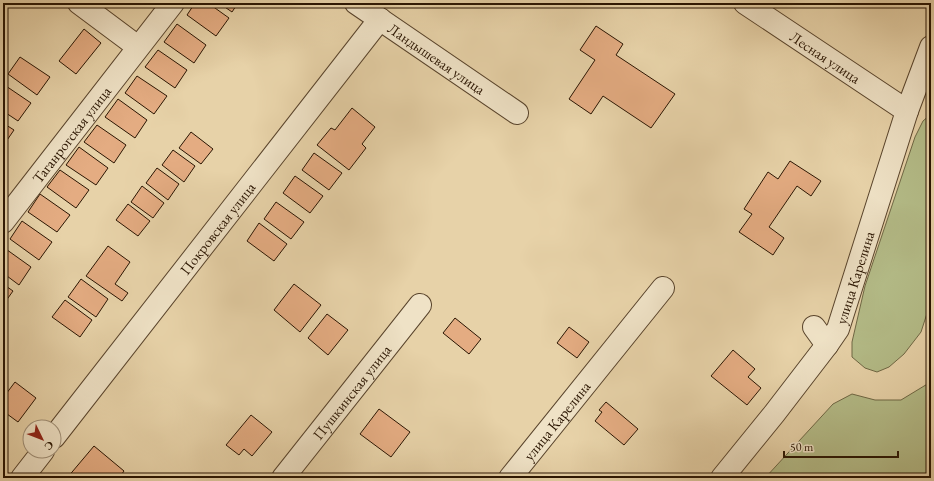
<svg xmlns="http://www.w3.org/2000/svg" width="934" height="481" viewBox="0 0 934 481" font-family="'EB Garamond',serif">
	<rect width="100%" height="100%" fill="#e7d2a8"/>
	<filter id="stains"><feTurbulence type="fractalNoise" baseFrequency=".005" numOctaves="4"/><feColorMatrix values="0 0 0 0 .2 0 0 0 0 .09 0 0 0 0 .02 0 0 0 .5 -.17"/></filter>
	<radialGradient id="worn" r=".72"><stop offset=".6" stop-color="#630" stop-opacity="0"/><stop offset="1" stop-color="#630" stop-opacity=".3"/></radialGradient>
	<!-- green -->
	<path fill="#b4bc88" stroke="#6f6845" d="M931 114V301L921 332 904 354 889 367 877 372 865 368 852 357V342L865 286 915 137 923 121Z
		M931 380V478H765L833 404 852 394 875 400H901L929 383Z"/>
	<!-- building -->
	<path fill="#e4ac82" stroke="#2a1502" d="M195 3H208L229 18 216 36 187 15Z
		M219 3H238L232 12Z
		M177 24 206 45 194 63 164 42Z
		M596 26 623 44 616 55 675 94 651 128 603 96 591 114 569 99 595 60 580 50Z
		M84 29 101 43 76 74 59 61Z
		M158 50 187 70 175 88 145 67Z
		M20 57 50 77 37 95 8 74Z
		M137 76 167 96 154 114 125 93Z
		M3 84 31 103 18 121 3 111Z
		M118 99 147 120 135 138 105 117Z
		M352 108 375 127 362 144 366 148 349 170 317 145 331 128 335 130Z
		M3 123 14 130 3 146Z
		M97 125 126 145 114 163 84 142Z
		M191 132 213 149 201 164 179 148Z
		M79 147 108 168 96 185 66 165Z
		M173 150 195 166 184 182 162 165Z
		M314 153 342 173 329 190 302 170Z
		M790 161 821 181 811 196 797 186 769 227 784 238 773 255 739 232 752 214 744 209 768 172 778 179Z
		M157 168 179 184 168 200 146 183Z
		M60 170 89 190 76 208 47 187Z
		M295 176 323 196 310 213 283 193Z
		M142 186 164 203 153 218 131 202Z
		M40 194 70 215 57 232 28 212Z
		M276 202 304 222 291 239 264 219Z
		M128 204 150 221 138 236 116 220Z
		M22 221 52 242 39 260 10 239Z
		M259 223 287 244 274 261 247 241Z
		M108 246 130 262 115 284 128 293 122 301 86 276Z
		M3 247 31 267 19 285 3 273Z
		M81 279 108 299 96 317 68 297Z
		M3 284 13 291 3 305Z
		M294 284 321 305 300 332 274 310Z
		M65 300 92 320 80 337 52 317Z
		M327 314 348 330 328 355 308 338Z
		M455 318 481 339 469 354 443 333Z
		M569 327 589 342 577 358 557 343Z
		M733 350 755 369 748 377 761 388 747 405 711 376Z
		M15 382 36 398 18 422 3 411V398Z
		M606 402 638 429 624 445 595 421 602 412 599 410Z
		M379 409 410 432 391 457 360 434Z
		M251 415 272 432 252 456 244 449 239 455 226 445Z
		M94 446 124 471 119 478H67Z"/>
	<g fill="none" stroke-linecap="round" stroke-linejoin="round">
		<defs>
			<g id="minor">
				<path d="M79 3 138 47"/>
				<path id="s1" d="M356 3 517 113"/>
				<path id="s2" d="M745 3 907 111"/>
				<path id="s3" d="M3 222 173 3"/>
				<path d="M814 327 827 345"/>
				<path id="s4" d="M54 437 380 19"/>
				<path d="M22 478 43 451"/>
				<path id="s5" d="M283 478 420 305"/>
				<path id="s6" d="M510 478 663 288"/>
				<path id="s7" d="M722 478 774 414 827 345 838 329 907 111 931 47"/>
			</g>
		</defs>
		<!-- minor casing -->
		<use href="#minor" stroke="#59442c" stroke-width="24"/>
		<!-- minor -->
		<use href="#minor" stroke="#efe2c6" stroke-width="22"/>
	</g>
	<g text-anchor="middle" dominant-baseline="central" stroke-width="3" stroke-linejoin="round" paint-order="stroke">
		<!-- street labels -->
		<g font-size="15" fill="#2a1502" stroke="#efe2c6">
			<text stroke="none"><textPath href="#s2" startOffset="97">Лесная улица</textPath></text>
			<text stroke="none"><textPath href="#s1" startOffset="98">Ландышевая улица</textPath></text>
			<text stroke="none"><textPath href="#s3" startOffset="111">Таганрогская улица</textPath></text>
			<text stroke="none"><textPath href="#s4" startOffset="265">Покровская улица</textPath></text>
			<text stroke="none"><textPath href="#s7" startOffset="243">улица Карелина</textPath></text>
			<text stroke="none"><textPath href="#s5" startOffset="110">Пушкинская улица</textPath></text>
			<text stroke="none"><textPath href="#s6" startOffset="74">улица Карелина</textPath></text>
		</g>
	</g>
	<!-- margin -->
	<rect width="934" height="481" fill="none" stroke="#e7d2a8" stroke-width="16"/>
	<rect x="4" y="4" width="926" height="473" fill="none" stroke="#2a1502" stroke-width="2"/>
	<rect x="8" y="8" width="918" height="465" fill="none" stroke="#2a1502"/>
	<!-- north arrow -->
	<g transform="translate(42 439) rotate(133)"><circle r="19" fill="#efe2c6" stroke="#a09078"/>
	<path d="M0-3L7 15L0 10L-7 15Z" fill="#8f2418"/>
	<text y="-6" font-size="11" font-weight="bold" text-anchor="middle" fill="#2a1502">С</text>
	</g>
	<!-- scale -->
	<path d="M784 451v6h114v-6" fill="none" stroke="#2a1502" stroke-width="2"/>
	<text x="790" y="451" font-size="12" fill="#2a1502" stroke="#efe2c6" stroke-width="3" paint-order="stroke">50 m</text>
	<rect width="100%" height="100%" filter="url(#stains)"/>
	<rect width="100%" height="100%" fill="url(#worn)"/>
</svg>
